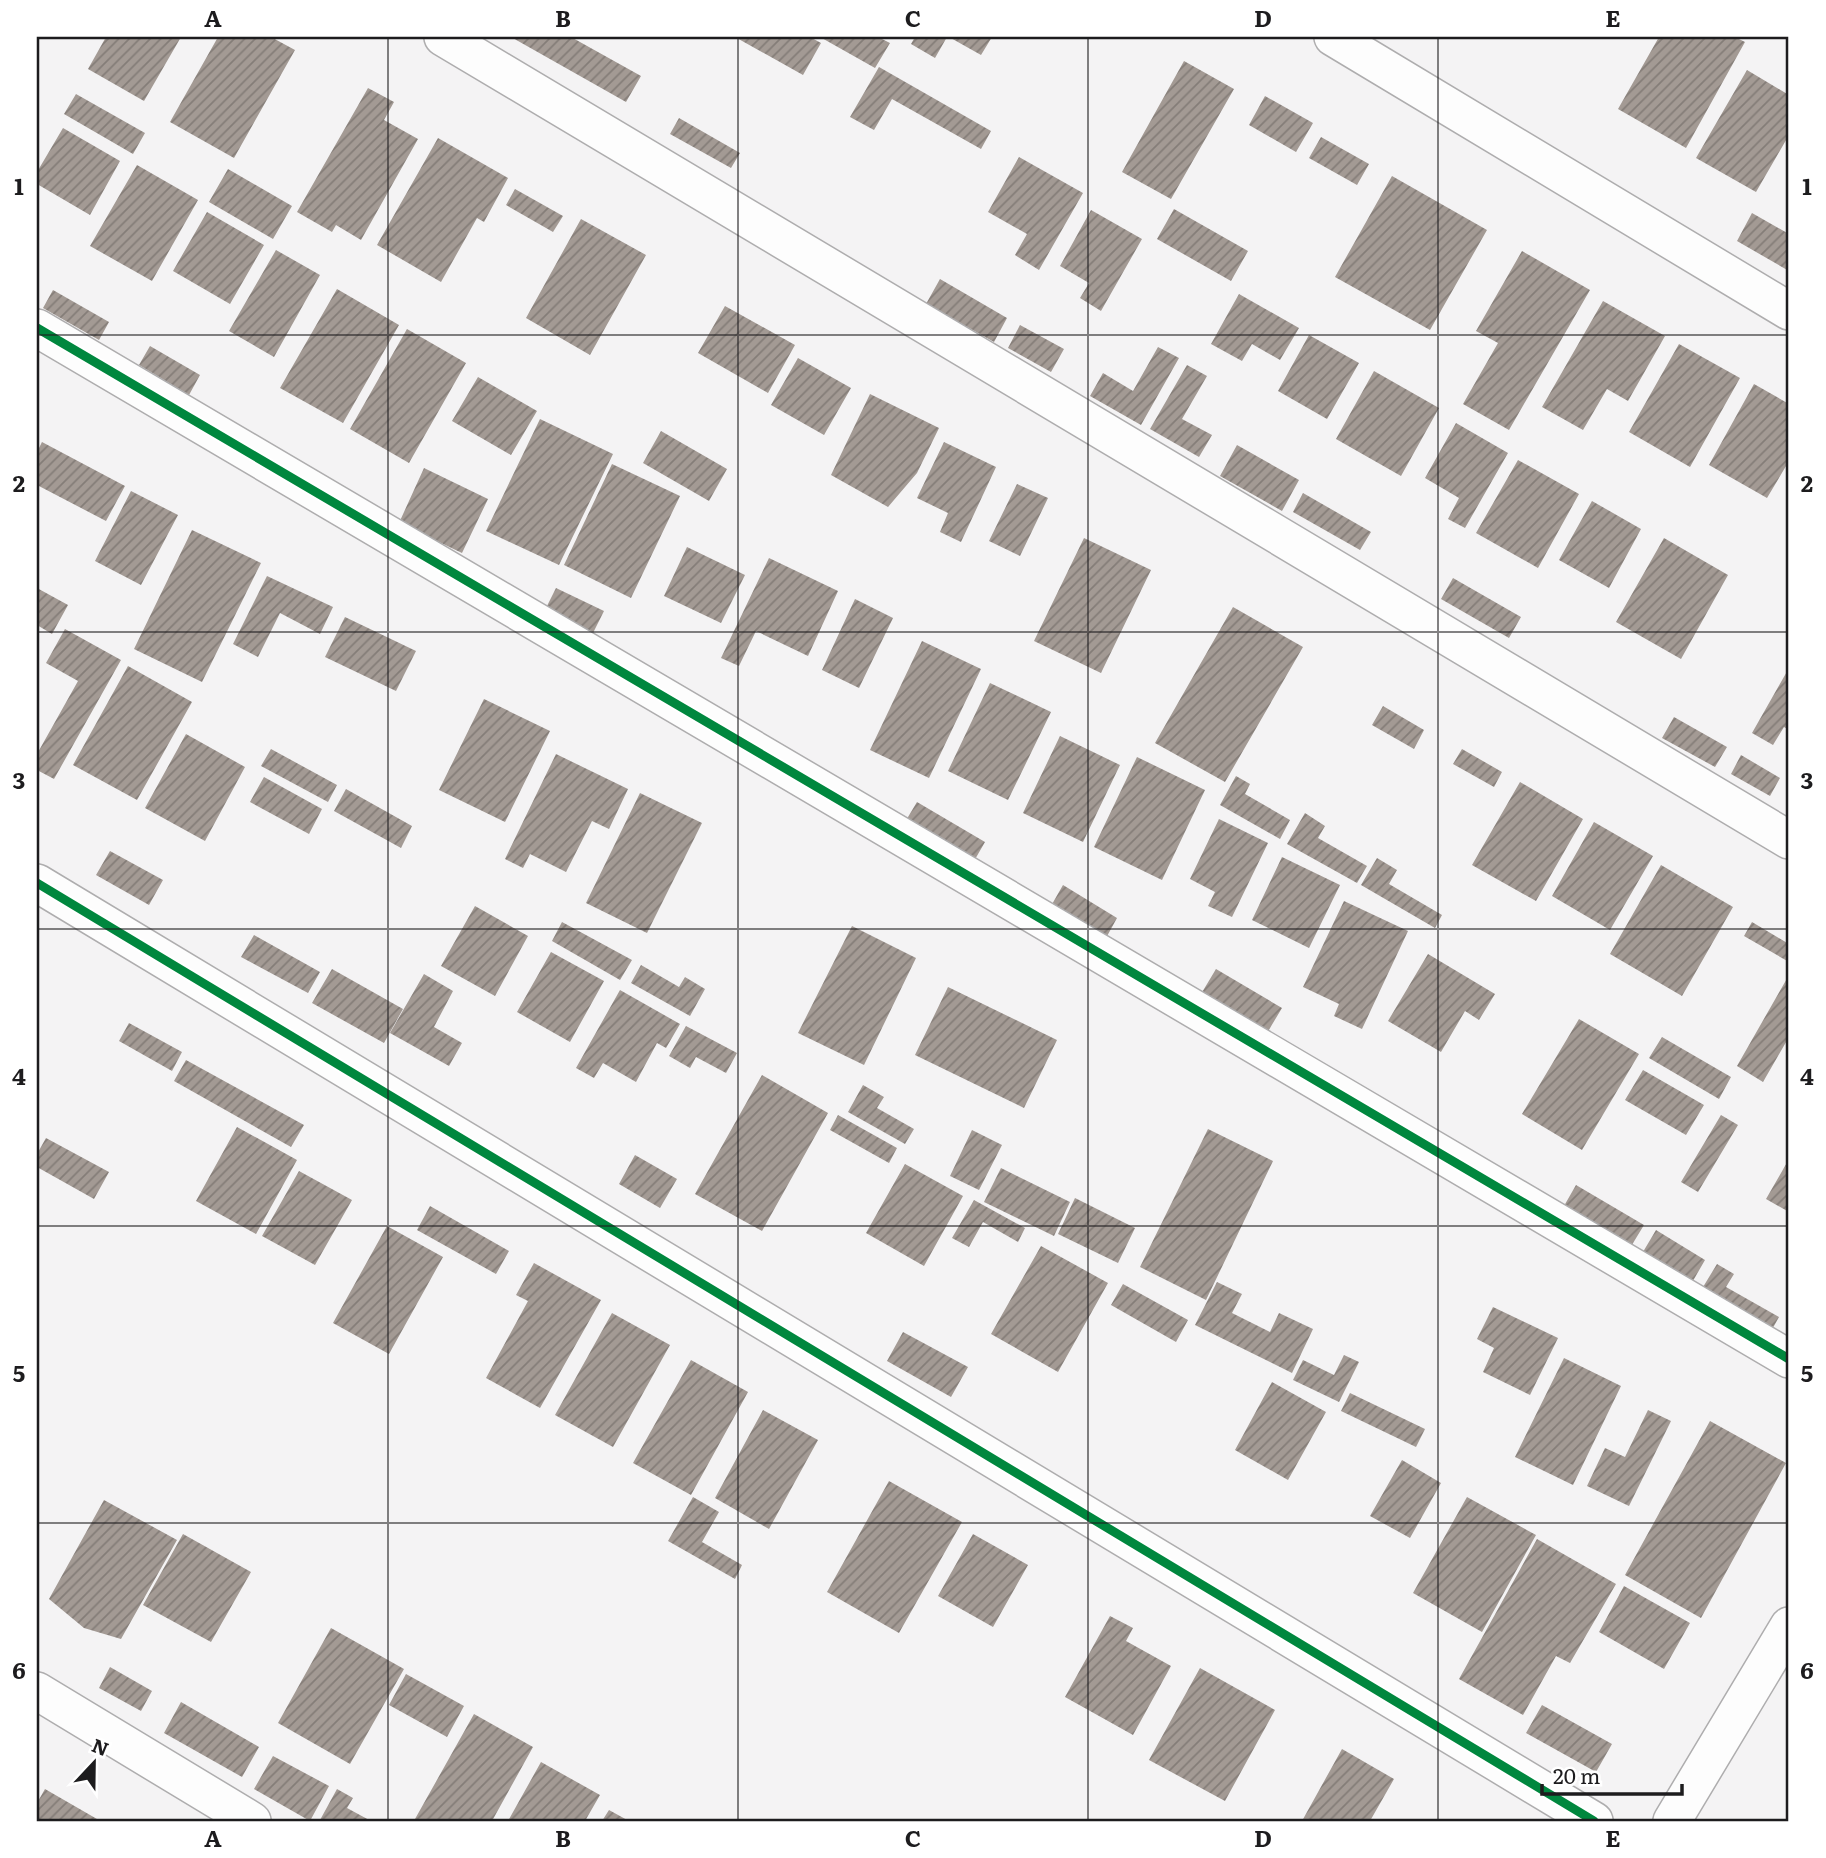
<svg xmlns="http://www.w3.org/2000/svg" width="1826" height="1858" viewBox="0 0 1826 1858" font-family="Literata,serif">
	<defs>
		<pattern id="building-hatch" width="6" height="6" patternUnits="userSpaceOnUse" patternTransform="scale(1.75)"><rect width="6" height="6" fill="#a39a94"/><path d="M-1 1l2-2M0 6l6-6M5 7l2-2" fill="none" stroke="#847d78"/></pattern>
	</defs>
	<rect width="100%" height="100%" fill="#f4f3f4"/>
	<!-- building -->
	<path fill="url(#building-hatch)" d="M106 37H181L144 101 88 69Z
		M218 37H271L295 50 234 158 170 122Z
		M511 37H571L641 76 626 102Z
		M735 37H810L821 43 803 75Z
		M820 37H878L890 43 875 68Z
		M915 37H947L935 58 911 44Z
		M949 37H992L981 55Z
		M1659 37H1735L1745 42 1686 148 1618 109Z
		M1184 61 1234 89 1171 199 1122 172Z
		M879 67 991 131 981 149 892 99 874 130 850 117Z
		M1747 70 1789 95V135L1756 192 1696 158Z
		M368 88 394 102 384 120 418 139 361 240 336 225 332 232 297 212Z
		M76 94 145 133 133 154 64 114Z
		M1265 96 1313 123 1296 152 1249 125Z
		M679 118 740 153 731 168 670 134Z
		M63 128 120 161 90 215 37 184V172Z
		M1321 137 1369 164 1357 185 1309 158Z
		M438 138 508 178 484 222 477 218 441 282 377 245Z
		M1019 157 1083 193 1039 270 1015 255 1027 234 988 212Z
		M137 165 198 200 152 281 90 246Z
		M228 169 292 206 273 239 209 202Z
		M1392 176 1487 230 1430 330 1335 277Z
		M515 189 563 216 553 232 506 205Z
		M1174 209 1248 251 1231 281 1157 239Z
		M1091 210 1142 239 1101 311 1080 298 1089 283 1060 266Z
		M207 212 264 245 230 304 173 271Z
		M1752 213 1789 234V271L1737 241Z
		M581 219 646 255 590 355 526 318Z
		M276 250 320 275 274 357 229 331Z
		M1522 251 1590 290 1509 430 1463 404 1498 343 1476 331Z
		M940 279 1007 318 994 342 926 304Z
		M337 289 399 325 343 423 280 388Z
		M53 290 109 322 99 340 43 308Z
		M1239 294 1299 328 1280 360 1252 344 1242 361 1211 344Z
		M1603 301 1665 336 1628 401 1607 389 1583 430 1542 407Z
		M725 306 795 345 768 393 698 353Z
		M1020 325 1064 349 1051 372 1008 348Z
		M407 329 466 363 409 463 350 429Z
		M1309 335 1359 363 1327 419 1278 391Z
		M1679 344 1740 378 1690 467 1629 432Z
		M150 346 200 375 189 395 139 365Z
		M1158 347 1179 358 1141 425 1090 396 1103 373 1133 391Z
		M798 358 851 388 824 435 771 405Z
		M1187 365 1207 376 1182 419 1212 435 1199 457 1150 429Z
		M1374 371 1439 408 1401 476 1336 439Z
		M478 377 537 411 511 455 452 421Z
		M1754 384 1789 404V461L1767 498 1709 465Z
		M870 394 939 428 917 473 888 507 831 475Z
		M540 419 613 454 559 565 486 531Z
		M1456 423 1508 453 1465 528 1448 519 1459 498 1425 478Z
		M661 431 727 469 709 501 643 463Z
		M42 442 125 486 106 521 37 485V452Z
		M944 442 996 467 961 542 940 532 948 513 917 498Z
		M1237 445 1299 480 1282 511 1220 476Z
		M1518 460 1579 494 1538 568 1476 533Z
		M612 464 680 496 631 598 564 565Z
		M424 468 488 499 462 553 399 523Z
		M1017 484 1048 498 1020 556 989 541Z
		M131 491 178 515 141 585 95 561Z
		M1303 493 1371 532 1360 550 1293 512Z
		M1592 501 1641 529 1609 588 1559 560Z
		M192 530 261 563 202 682 134 649Z
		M1084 538 1151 570 1101 673 1034 641Z
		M1664 538 1728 575 1681 659 1616 622Z
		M687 547 745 575 721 623 664 596Z
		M769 558 838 591 808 656 756 631 739 666 721 658Z
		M267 576 333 607 320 634 280 613 258 657 233 644Z
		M1453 578 1521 617 1509 638 1441 599Z
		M37 588 68 605 52 634 37 625Z
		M556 588 604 611 593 633 545 610Z
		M855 599 893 618 859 688 822 670Z
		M1233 607 1303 647 1225 782 1155 743Z
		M345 617 416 651 396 691 325 657Z
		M65 629 121 660 54 779 37 770V754L78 681 46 663Z
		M922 641 981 669 929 778 870 750Z
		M128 666 192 702 137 800 73 765Z
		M1789 668V730L1784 727 1773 745 1752 733Z
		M990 683 1051 712 1008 800 948 771Z
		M484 699 550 731 505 822 439 790Z
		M1383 706 1424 730 1414 749 1372 725Z
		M1674 717 1727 747 1715 767 1662 738Z
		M186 734 245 767 205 841 145 808Z
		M1060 736 1120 765 1083 842 1023 813Z
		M271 749 337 785 328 802 261 766Z
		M1462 749 1502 772 1494 787 1453 764Z
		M556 754 628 789 609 829 592 821 566 872 530 854 523 868 505 859Z
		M1741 755 1780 778 1770 796 1731 774Z
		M1137 757 1205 790 1162 880 1094 847Z
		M1236 776 1250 784 1245 794 1290 820 1280 839 1220 805Z
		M264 777 322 809 309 834 250 802Z
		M1520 782 1583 819 1536 901 1472 865Z
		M346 789 412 826 401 848 334 811Z
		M640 793 702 823 647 933 586 903Z
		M917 802 985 842 970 868 902 827Z
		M1305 813 1325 826 1318 838 1367 866 1357 883 1287 844Z
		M1219 819 1268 843 1232 917 1208 906 1215 892 1190 879Z
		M1594 822 1653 856 1610 930 1552 896Z
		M110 851 163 880 149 905 96 875Z
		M1282 857 1340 885 1309 948 1252 920Z
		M1377 858 1397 870 1389 884 1442 915 1435 928 1361 885Z
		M1661 865 1733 907 1682 996 1610 954Z
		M1063 885 1117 918 1106 938 1051 906Z
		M1344 901 1408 931 1362 1029 1334 1016 1339 1004 1303 987Z
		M475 906 528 936 495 996 441 966Z
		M562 922 632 960 620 980 552 941Z
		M1752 922 1789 944V962L1744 936Z
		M852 926 916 958 864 1065 798 1033Z
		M254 935 320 972 308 993 241 957Z
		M551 952 604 981 570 1042 517 1012Z
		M1428 954 1495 994 1479 1020 1465 1011 1441 1052 1388 1021Z
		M641 965 679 987 685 977 705 989 690 1016 631 983Z
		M332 969 403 1009 384 1043 312 1003Z
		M1216 969 1282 1008 1264 1038 1198 999Z
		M424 974 453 991 434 1027 462 1043 449 1066 390 1033Z
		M1789 975V1037L1763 1082 1737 1066Z
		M948 987 1057 1040 1024 1108 915 1055Z
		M620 990 680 1024 666 1048 657 1043 636 1082 603 1063 594 1078 576 1068Z
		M1579 1019 1639 1054 1582 1150 1522 1114Z
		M129 1023 182 1052 172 1071 119 1041Z
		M686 1026 737 1053 726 1073 696 1057 690 1068 669 1056Z
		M1662 1037 1731 1077 1719 1099 1649 1058Z
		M186 1060 304 1125 291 1147 174 1081Z
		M1643 1070 1704 1105 1686 1135 1625 1100Z
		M762 1075 828 1113 762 1231 695 1194Z
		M863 1085 884 1097 877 1108 914 1129 905 1144 848 1112Z
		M838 1115 897 1148 889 1163 830 1130Z
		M1721 1115 1738 1125 1698 1192 1681 1182Z
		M237 1127 297 1160 256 1234 196 1201Z
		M1208 1129 1273 1161 1206 1300 1140 1267Z
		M972 1130 1002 1145 979 1190 950 1176Z
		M46 1138 109 1172 94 1199 37 1167V1154Z
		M635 1155 677 1179 660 1208 619 1184Z
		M1789 1159V1212L1766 1199Z
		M905 1164 963 1196 924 1266 866 1233Z
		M1001 1168 1070 1202 1054 1236 984 1202Z
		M299 1171 352 1200 315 1265 262 1236Z
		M1576 1185 1644 1225 1627 1253 1560 1213Z
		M1075 1198 1135 1228 1118 1263 1058 1234Z
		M974 1200 1025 1228 1018 1242 983 1222 969 1247 952 1238Z
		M430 1206 509 1251 496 1274 417 1230Z
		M387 1226 443 1257 389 1354 333 1323Z
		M1656 1230 1705 1260 1690 1286 1640 1257Z
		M1041 1246 1108 1283 1058 1372 991 1334Z
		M534 1263 601 1300 540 1408 486 1378 528 1301 516 1295Z
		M1717 1264 1734 1274 1726 1287 1779 1317 1770 1333 1700 1292Z
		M1217 1282 1242 1294 1232 1313 1270 1332 1279 1313 1313 1329 1292 1373 1195 1325Z
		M1123 1284 1188 1320 1176 1342 1111 1305Z
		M1493 1307 1558 1338 1530 1395 1483 1372 1494 1348 1477 1339Z
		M612 1313 670 1345 613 1447 555 1415Z
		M903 1332 968 1367 951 1397 887 1361Z
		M1344 1355 1359 1362 1339 1402 1293 1380 1303 1360 1334 1375Z
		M1564 1358 1621 1386 1573 1485 1515 1457Z
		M691 1360 748 1392 691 1495 633 1463Z
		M1272 1382 1326 1412 1288 1480 1235 1450Z
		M1350 1393 1425 1429 1416 1447 1341 1411Z
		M763 1410 818 1440 769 1529 715 1498Z
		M1648 1410 1671 1421 1629 1506 1587 1486 1605 1448 1625 1457Z
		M1710 1421 1786 1463 1701 1618 1625 1575Z
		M1402 1460 1441 1483 1410 1538 1370 1516Z
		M889 1481 962 1522 899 1633 827 1592Z
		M693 1497 719 1512 702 1542 742 1565 735 1579 668 1541Z
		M1467 1497 1536 1535 1482 1632 1413 1593Z
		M104 1500 177 1540 121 1639 84 1628 49 1599Z
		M183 1534 251 1572 211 1642 143 1605Z
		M973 1534 1028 1565 993 1627 938 1596Z
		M1537 1539 1616 1584 1570 1663 1556 1656 1523 1715 1459 1679Z
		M1624 1586 1690 1623 1664 1669 1599 1632Z
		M1110 1616 1133 1628 1126 1641 1171 1666 1133 1735 1065 1697Z
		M331 1628 404 1669 350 1764 278 1723Z
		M110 1667 152 1691 141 1711 99 1688Z
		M1200 1668 1275 1710 1225 1801 1149 1760Z
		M406 1674 464 1706 447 1737 389 1705Z
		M181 1702 259 1747 242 1777 164 1733Z
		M1542 1705 1612 1744 1596 1772 1526 1733Z
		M474 1714 533 1747 492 1821H419L415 1819Z
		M1342 1749 1394 1779 1370 1821H1302Z
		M273 1756 329 1786 310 1821 254 1789Z
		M541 1762 600 1795 585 1821H508Z
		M45 1789 97 1819 96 1821H37V1803Z
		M337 1789 353 1798 347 1808 371 1821 320 1820Z
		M609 1810 629 1821H602Z"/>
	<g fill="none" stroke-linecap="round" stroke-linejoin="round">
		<defs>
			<path id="minor" d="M443 37 1789 840
				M1333 37 1789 311
				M37 328 1789 1359
				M37 883 1594 1821
				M37 1691 252 1821
				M1672 1821 1789 1626"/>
		</defs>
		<!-- minor casing -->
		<use href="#minor" stroke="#aeadae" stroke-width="40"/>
		<!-- minor -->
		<use href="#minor" stroke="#fdfdfd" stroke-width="37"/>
		<defs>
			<path id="cycleway" d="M37 328 1789 1359
				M37 883 1594 1821"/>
		</defs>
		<!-- cycleway casing -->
		<use href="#cycleway" stroke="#fff" stroke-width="13"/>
		<!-- cycleway -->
		<use href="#cycleway" stroke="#00873e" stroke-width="9"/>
	</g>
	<!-- grid -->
	<path fill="none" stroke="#1d1c1e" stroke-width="2" stroke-opacity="0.55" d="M388 37V1821M738 37V1821M1088 37V1821M1438 37V1821M37 335H1789M37 632H1789M37 929H1789M37 1226H1789M37 1523H1789"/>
	<!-- border -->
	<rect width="1826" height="1858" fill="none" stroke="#ffffff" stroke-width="77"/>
	<!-- north arrow -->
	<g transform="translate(94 1763) rotate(22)" stroke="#ffffff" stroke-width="5" paint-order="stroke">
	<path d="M0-5L12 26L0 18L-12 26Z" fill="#1d1c1e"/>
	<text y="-10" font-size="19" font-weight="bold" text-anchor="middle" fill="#1d1c1e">N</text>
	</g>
	<!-- scale -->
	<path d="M1542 1784v10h140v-10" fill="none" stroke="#1d1c1e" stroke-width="3.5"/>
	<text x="1553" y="1784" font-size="21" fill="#1d1c1e" stroke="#ffffff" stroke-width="5" paint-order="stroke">20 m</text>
	<rect x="38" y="38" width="1749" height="1782" fill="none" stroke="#1d1c1e" stroke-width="2.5"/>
	<g font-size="23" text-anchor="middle" font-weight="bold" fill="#1d1c1e">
		<text x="213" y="27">A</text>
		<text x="563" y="27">B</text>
		<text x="913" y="27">C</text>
		<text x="1263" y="27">D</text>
		<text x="1613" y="27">E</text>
		<text x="19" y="195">1</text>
		<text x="1807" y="195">1</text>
		<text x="19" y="492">2</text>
		<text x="1807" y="492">2</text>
		<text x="19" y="789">3</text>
		<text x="1807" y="789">3</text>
		<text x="19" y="1085">4</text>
		<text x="1807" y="1085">4</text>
		<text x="19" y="1382">5</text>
		<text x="1807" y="1382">5</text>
		<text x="19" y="1679">6</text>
		<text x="1807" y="1679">6</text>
		<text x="213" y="1847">A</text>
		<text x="563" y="1847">B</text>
		<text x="913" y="1847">C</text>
		<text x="1263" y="1847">D</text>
		<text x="1613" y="1847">E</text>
	</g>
</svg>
